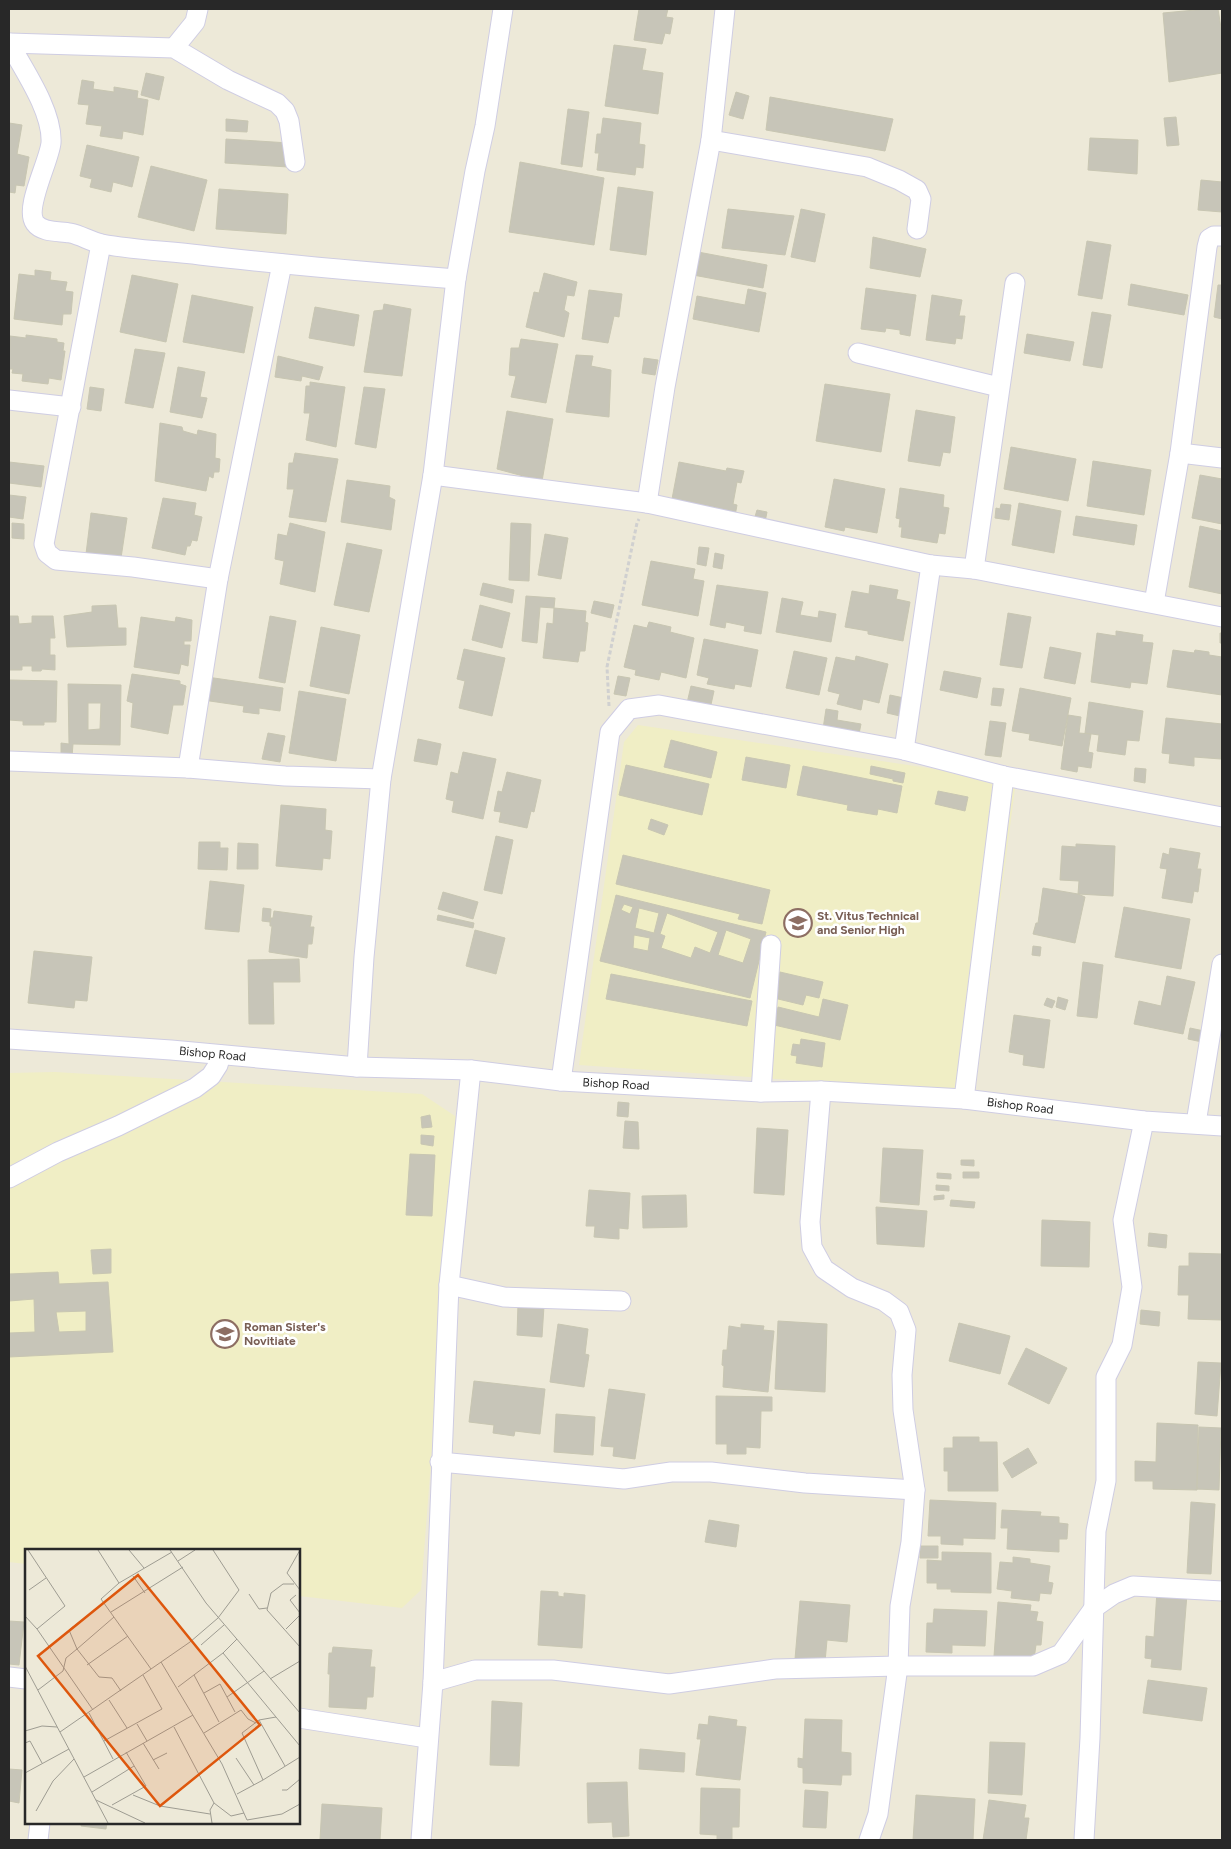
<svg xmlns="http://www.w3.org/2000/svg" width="1231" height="1849" viewBox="0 0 1231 1849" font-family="Figtree,sans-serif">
	<rect width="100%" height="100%" fill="#ede9d8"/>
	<!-- education -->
	<path fill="#f0eec5" d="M638 725 1016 781 975 1093 579 1065 624 742Z
		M55 1072 422 1094 458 1118 421 1590 402 1608 299 1596V1550H26V1564L9 1562V1073Z"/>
	<!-- building -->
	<path fill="#c7c5b8" stroke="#c8c6b2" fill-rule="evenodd" d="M639 9H668L666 17 673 18 670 34 665 33 662 44 634 40Z
		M1206 9H1218L1222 34V73L1169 82 1163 13Z
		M614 45 646 49 642 70 663 73 658 114 605 106Z
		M146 73 164 77 159 100 141 95Z
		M82 80 94 82 93 89 114 92V87L138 91 137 98 148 100 143 135 123 131 122 139 100 136 102 126 86 124 89 105 78 104Z
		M736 92 749 96 743 119 729 115Z
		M770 97 893 119 885 151 766 130Z
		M568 109 589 112 582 167 561 164Z
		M1176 117 1179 145 1167 146 1164 118Z
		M603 118 641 123 639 144 645 145 643 168 636 167 635 175 597 170 599 153H595L597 134H601Z
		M226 119 248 121 247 132 226 131Z
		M9 123 22 125 17 154 29 157 24 186 16 185 15 193 9 192Z
		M1090 138 1138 140 1137 174 1088 170Z
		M226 139 289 143 288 167 225 163Z
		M87 145 139 157 132 187 113 182 111 192 90 187 92 179 80 176Z
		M520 162 604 178 594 245 509 232Z
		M151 166 207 180 194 231 138 217Z
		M1201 180 1222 182V212L1198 210Z
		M618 187 653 192 646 255 610 250Z
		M219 189 288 194 286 234 216 229Z
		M728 209 794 216 785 255 722 248Z
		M801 209 825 214 815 262 791 257Z
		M873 237 926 249 920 277 870 268Z
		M1087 241 1111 245 1102 299 1078 295Z
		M698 252 767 265 763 288 693 275Z
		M35 270 51 272 50 280 67 282 65 291 73 292 71 314H63L62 325 14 319 19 274 35 276Z
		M544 273 577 282 574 296 567 295 564 310 569 313 564 337 526 327 534 292 539 293Z
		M132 275 178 284 166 342 120 332Z
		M1131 284 1188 295 1184 315 1128 305Z
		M1218 285H1222V319L1214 317Z
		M866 288 916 295 910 336 900 334V330L886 328 885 332 861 329Z
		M748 289 766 293 759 332 693 319 697 296 745 305Z
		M589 290 622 294 619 317 614 316 608 343 582 339Z
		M192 295 253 307 244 353 183 342Z
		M932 295 962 300 959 316H965L962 339 956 338 955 344 926 340Z
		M384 304 411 309 402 376 364 372 374 311 383 310Z
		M315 307 359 315 354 346 309 338Z
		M1092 312 1111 315 1102 368 1083 365Z
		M1027 334 1074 342 1070 361 1024 353Z
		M26 335 57 339V342L64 343 63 351H65L61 380 49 378 48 384 22 381 23 374 12 373 13 369H9L10 336 26 338Z
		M521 339 558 344 546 403 511 397 516 376 509 375 511 348H519Z
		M135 349 165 353 153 408 125 403Z
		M576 355 593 356 591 366 611 370 609 417 566 412Z
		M278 356 323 367 319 380 302 376 301 381 275 377Z
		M644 358 658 360 655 375 642 373Z
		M178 367 205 372 200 397 207 398 202 418 170 412Z
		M310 382 345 387 336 447 306 440 310 413H304L306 386H310Z
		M825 384 890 394 881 452 816 441Z
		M90 387 104 389 101 411 87 409Z
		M364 387 385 389 376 448 355 444Z
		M916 410 955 417 950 453 943 452 940 466 908 461Z
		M507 411 553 419 542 481 497 469Z
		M160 423 182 427 183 431 197 435 198 430 216 434 215 458 220 459 219 472H214L213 478 209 476 206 491 155 481Z
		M1011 447 1076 459 1068 501 1004 489Z
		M295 453 338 459 326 522 289 517 294 489H287L289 463H293Z
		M1093 461 1151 470 1144 515 1087 506Z
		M9 462 44 466 41 487 9 483Z
		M679 462 726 471 727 468 744 471 741 483 737 482 733 504 737 505 735 516 718 512 719 508 672 499Z
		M1200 475 1222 479V524L1192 518Z
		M834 479 885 489 877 533 845 527 844 531 825 527Z
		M347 480 390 486 389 497 395 500 391 530 341 522Z
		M900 488 944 495 943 507 949 508 945 534 939 533 937 543 901 537 902 527H899L900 519 896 518Z
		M9 495 26 497 23 519 9 517Z
		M163 498 196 503 194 515 202 517 197 541 192 540 190 546H187L185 555 152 548Z
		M1019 503 1061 511 1054 553 1012 545Z
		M1001 504 1011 505 1009 520 995 518 996 508 1000 509Z
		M757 510 767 512 765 522 754 520Z
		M91 513 127 518 121 558 86 554Z
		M1076 516 1137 525 1134 545 1073 535Z
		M12 523 24 524V539L12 538Z
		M290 523 325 532 315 592 280 584 284 561 275 559 278 534 287 536Z
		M511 523 531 524 529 581 509 580Z
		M1200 526 1222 531V594L1189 587Z
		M545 534 568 538 561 579 538 575Z
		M347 543 382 550 369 612 334 605Z
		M699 547 709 548 706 566 697 564Z
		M715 553 724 555 722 569 713 567Z
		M651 561 695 569 693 579 704 581 698 616 642 605Z
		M483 583 514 590 512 603 480 595Z
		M717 585 768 592 761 634 744 631 745 626 726 622 725 628 710 625Z
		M870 585 898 590 896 599 910 602 903 641 868 634V631L845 627 852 591 869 594Z
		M526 596 555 598 554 608 540 607 537 643 522 641Z
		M782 598 803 602 800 615 818 618 819 611 836 614 831 642 776 632Z
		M594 601 614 605 611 618 591 613Z
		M116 605 118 628H126V645L67 647 64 616 92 612V606Z
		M480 605 510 613 502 648 472 640Z
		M554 608 586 611 585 622 588 623 585 651H580L578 662 543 658 547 623 553 624Z
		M1008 613 1031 617 1022 668 1000 665Z
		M9 616H18L19 624 32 623V616H53L55 638H50V655H55V670L42 669 41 671H32V666H22V670H9Z
		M270 616 296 621 285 683 259 678Z
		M141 617 175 622 176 617 192 620 191 641H184V645H190L188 666 181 664 179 674 134 667Z
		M649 622 671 627 670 632 694 638 686 678 661 672 659 680 635 675 636 670 624 667 634 625 647 628Z
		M321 627 360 635 349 694 310 686Z
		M1116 631 1143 635 1142 642 1153 643 1147 684 1131 682 1130 688 1091 682 1097 633 1116 636Z
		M1220 633H1222V643H1220Z
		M704 639 758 650 751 687 735 684 734 689 707 684 709 678 697 675Z
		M1050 647 1081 653 1075 684 1044 678Z
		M464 649 505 658 492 716 459 708 465 681 457 679Z
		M1173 650 1194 653 1195 650 1209 652V655L1222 657V695L1167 687Z
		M794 651 827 658 819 695 786 688Z
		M856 656 888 664 879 703 863 699 861 710 837 704 840 694 828 691 836 657 855 661Z
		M944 671 981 678 977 698 940 690Z
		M132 674 180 681V684L186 686 183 705H173L168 734 131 727 133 703 127 701Z
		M618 676 630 678 626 696 614 694Z
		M207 677 283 688 280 711 259 708V714L243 712 244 706 203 700Z
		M9 680 57 681 56 722H44V725H23V721L9 720Z
		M68 684 121 685 120 745 73 744 72 757 61 756V743L69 744ZM88 703H101L100 729 88 730Z
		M691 686 714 691 710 709 687 703Z
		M993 688 1004 689 1001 706 991 705Z
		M1020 688 1071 698 1062 746 1029 740 1030 734 1012 731Z
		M299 691 346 699 336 761 289 753Z
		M890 695 904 698 900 716 887 713Z
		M1089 702 1143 711 1139 741 1127 740 1125 755 1097 751 1099 735 1085 733Z
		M826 709 838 711 837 720 861 724 859 734 823 729Z
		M1068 715 1081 717 1079 733 1091 734 1088 752 1093 753 1091 768 1078 766 1077 772 1061 769Z
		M1166 718 1222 724 1221 759 1194 757V766L1169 763 1170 754 1162 753Z
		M990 721 1006 723 1001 757 985 755Z
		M268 733 285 736 280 762 262 759Z
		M418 739 441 744 437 765 414 761Z
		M671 740 717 752 711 778 664 767Z
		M463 752 496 759 483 819 452 812 454 801 446 799 451 772 458 774Z
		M746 757 790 765 786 788 742 780Z
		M626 765 709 784 702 815 619 795Z
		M803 766 902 786 897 813 878 809 877 815 847 810 848 805 797 795Z
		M871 766 905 773 903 783 893 781V779L870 774Z
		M1135 768 1146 769 1145 783 1134 781Z
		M507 772 541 780 534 812 531 811 527 828 499 822 501 812 494 811 498 791 502 792Z
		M938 791 968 797 965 811 935 804Z
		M281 805 326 809 325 830 332 831 330 859 323 858 322 870 276 866Z
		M651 819 668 825 664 835 648 829Z
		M496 836 513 840 502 894 484 890Z
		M199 842H220V848H228L227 870 198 869Z
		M238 843 258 844V869H237Z
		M1076 844 1115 846 1113 896 1078 894 1079 881 1060 880 1062 846 1076 847Z
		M1170 848 1200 853 1197 869H1201L1198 892 1194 891 1192 903 1162 898 1167 869 1160 868 1163 853 1169 855Z
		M623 855 770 890 762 924 738 919 740 914 616 884Z
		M210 881 244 885 239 932 205 929Z
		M1043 888 1078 894 1085 897 1075 943 1033 934 1036 923H1038Z
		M443 892 478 902 473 919 438 909Z
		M616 895 766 932 750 998 600 961ZM624 904 633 907 630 914 621 910ZM639 908 659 913 654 933 635 928ZM667 913 718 932 710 953 695 947 691 958 661 948 665 936 660 934ZM726 930 751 939 743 963 718 955ZM634 935 650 938 648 951 633 948Z
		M1124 907 1190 919 1181 969 1115 957Z
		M263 908 271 909 270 922 262 921Z
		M274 911 312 916 310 927H314L312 944H308L307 958 269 952 272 926H270V922L271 918H273Z
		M438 915 474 923 473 928 437 920Z
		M475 930 505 938 496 974 466 966Z
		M1033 946 1041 947 1040 956 1032 955Z
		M34 951 92 957 87 1001 75 1000 74 1008 28 1003Z
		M299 959 300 982H273L274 1024H249L248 960Z
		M1083 962 1103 965 1097 1018 1077 1016Z
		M780 972 823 982 819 998 806 995 803 1005 774 998Z
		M611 974 752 1001 747 1026 606 999Z
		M1167 976 1195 982 1183 1034 1134 1024 1139 1001 1161 1006Z
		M1058 997 1068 1000 1065 1010 1056 1007Z
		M1047 998 1055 1001 1052 1008 1044 1005Z
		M823 999 848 1005 840 1040 774 1025 778 1007 819 1017Z
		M1014 1015 1050 1020 1044 1068 1023 1065 1024 1055 1009 1052Z
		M1190 1028 1204 1031 1202 1042 1188 1039Z
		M801 1039 825 1043 822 1067 796 1063 797 1056 791 1055 793 1044 800 1045Z
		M618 1102 629 1103 628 1117 617 1116Z
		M430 1115 432 1127 422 1128 421 1117Z
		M625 1121 638 1122 639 1149 623 1148Z
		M757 1128 788 1130 784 1195 754 1193Z
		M421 1135 434 1136 433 1146 421 1144Z
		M883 1148 923 1150 919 1205 880 1202Z
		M410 1154 435 1155 432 1216 406 1215Z
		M961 1160H974V1166L961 1165Z
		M963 1172H979V1178H963Z
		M937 1173 951 1174V1179L937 1178Z
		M936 1185 949 1186V1191L936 1190Z
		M589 1190 630 1193 628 1229 619 1228V1239L594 1237 595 1226H586Z
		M686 1195 687 1227 643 1228 642 1196Z
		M944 1195V1199L934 1200V1196Z
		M951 1200 975 1202 974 1208 950 1206Z
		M876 1207 927 1211 924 1247 877 1244Z
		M1042 1220 1090 1222 1089 1267 1041 1266Z
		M1149 1233 1167 1235 1166 1248 1148 1246Z
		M111 1249V1273L93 1274 91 1250Z
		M1189 1253 1222 1254V1320L1188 1319 1189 1295H1178L1179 1266H1189Z
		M58 1272 59 1284 108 1282 113 1352 9 1357V1333L35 1332 34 1299 9 1301V1274ZM86 1311V1331L59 1332 56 1312Z
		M518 1304 544 1306 542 1337 517 1335Z
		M1141 1310 1160 1312 1159 1326 1140 1324Z
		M778 1321 827 1324 825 1392 775 1389Z
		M959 1323 1010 1336 1000 1374 949 1361Z
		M558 1324 588 1329 585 1354 589 1355 584 1387 550 1382Z
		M741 1324 764 1326 763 1330 774 1331 768 1392 723 1387 724 1366 722 1365 723 1350H727L729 1326 741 1328Z
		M1026 1348 1067 1368 1049 1404 1008 1384Z
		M1198 1362 1221 1363 1217 1416 1195 1414Z
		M474 1381 545 1389 540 1434 515 1431 514 1436 493 1433 494 1425 469 1422Z
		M609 1389 645 1394 635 1459 613 1456 614 1447 601 1446Z
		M716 1396 772 1397V1411H761L760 1448 746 1447V1454H727V1444H716Z
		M556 1414 595 1417 593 1455 554 1452Z
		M1157 1423 1198 1425 1197 1490 1153 1489V1481H1135V1461L1156 1462Z
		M1199 1427 1221 1428 1219 1490 1197 1489Z
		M953 1437H979V1442H997L998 1491H948V1471H944V1448H953Z
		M1028 1448 1037 1463 1012 1478 1003 1463Z
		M930 1500 996 1503 995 1539 963 1538V1545L941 1544V1536H928Z
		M1191 1502 1215 1504 1211 1574 1187 1573Z
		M1002 1510 1041 1512 1040 1516 1059 1517V1523L1068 1524 1067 1539H1059V1552L1007 1549 1008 1528H1001Z
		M709 1520 739 1525 736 1547 705 1542Z
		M920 1546H938V1558H920Z
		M942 1552 991 1553V1593L951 1592V1589H937V1583H927V1560L942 1561Z
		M1013 1557 1030 1559V1563L1050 1566 1048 1582 1053 1583 1051 1594 1040 1593 1039 1601 1011 1598 1012 1591 997 1589 1000 1562 1013 1563Z
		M541 1591 558 1592V1596L564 1597V1593L585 1595 582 1648 538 1645Z
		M1157 1591 1187 1594 1181 1670 1151 1667 1152 1659 1145 1658 1146 1636 1154 1637Z
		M800 1601 850 1605 847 1642 827 1640 825 1662 795 1659Z
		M998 1602 1031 1605 1030 1611 1038 1612 1036 1621 1043 1622 1041 1645H1036L1034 1659 994 1656Z
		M934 1609 987 1611 985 1646 952 1645V1653L926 1652 927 1623H933Z
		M9 1621 24 1622 19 1665 9 1664Z
		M333 1647 372 1650 370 1667H375L373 1697H367L366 1709 329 1707 330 1674H328L329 1653H332Z
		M1148 1680 1207 1688 1202 1721 1143 1713Z
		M492 1701 522 1703 519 1766 490 1765Z
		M709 1716 737 1720 736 1726 746 1727 740 1780 696 1775 701 1739H697L699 1724 708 1725Z
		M805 1719 842 1720 841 1752 851 1753V1775H842L841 1785 803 1783V1768L798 1767V1758L803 1759Z
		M990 1742 1025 1743 1022 1795 988 1793Z
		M640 1749 685 1753 684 1772 639 1769Z
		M9 1769 22 1770 19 1803 9 1801Z
		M627 1782 629 1836 613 1837 612 1822 588 1823 587 1783Z
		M701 1788 740 1789 739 1827H732V1840H717V1835L700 1834Z
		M805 1790 828 1792 826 1828 803 1827Z
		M916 1795 975 1799 973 1840H913Z
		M989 1800 1026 1805 1024 1818H1029L1026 1840H983Z
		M322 1804 382 1808 380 1840H320Z
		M81 1823H107L106 1829 81 1826Z"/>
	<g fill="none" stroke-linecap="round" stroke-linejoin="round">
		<defs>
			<g id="minor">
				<path d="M9 43C24 70 53 112 51 143 49 162 24 208 35 223 42 233 60 231 70 233 81 235 91 242 102 244 134 250 168 251 200 255 285 265 370 272 456 279"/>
				<path d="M9 43 174 48 228 80 277 103 285 111 289 121 295 162"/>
				<path d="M174 48 195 22 198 9"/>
				<path d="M711 140 867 167 899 180 917 190 921 199 917 229"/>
				<path d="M101 244 44 544 47 553 56 560 133 567 218 579"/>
				<path d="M858 353 999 387"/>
				<path d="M9 400 71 407"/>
				<path d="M1180 453 1222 458"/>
				<path d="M433 475 647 503 931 565 974 569 1222 617"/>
				<path d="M647 503 665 387 711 140 725 9"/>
				<path d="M974 569 1015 283"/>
				<path d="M1154 603 1180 453 1207 247 1209 239 1214 236H1222"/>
				<path d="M904 750 931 565"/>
				<path d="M9 761 188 768 285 776 381 779"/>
				<path d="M188 768 218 579 282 264"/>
				<path id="s1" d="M9 1039 171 1050 357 1067 471 1070 561 1081 761 1092 821 1091 964 1099 1144 1121 1222 1126"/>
				<path d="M357 1067 364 957 381 779 433 475 456 279 475 171 485 126 503 9"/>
				<path d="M561 1081 610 732 629 709 659 705 904 750 1004 776 1222 817"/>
				<path d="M761 1092 771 945"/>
				<path d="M964 1099 1004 776"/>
				<path d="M1196 1123 1222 964"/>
				<path d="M9 1178 58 1152 118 1126 195 1088 211 1076 218 1065 221 1055"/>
				<path d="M449 1285 504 1297 621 1301"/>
				<path d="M440 1462 624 1479 671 1472H711L805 1483 915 1490"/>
				<path d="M9 1677 26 1679"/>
				<path d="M433 1682 475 1670H553L669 1684 775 1669 898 1666 900 1606 911 1542 915 1490 903 1410 902 1375 906 1330 899 1312 884 1301 852 1288 824 1269 812 1247 810 1222 821 1091"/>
				<path d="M299 1718 427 1738"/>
				<path d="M38 1840 40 1823"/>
				<path d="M421 1840 433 1682 449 1285 471 1070"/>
				<path d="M869 1840 878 1814 898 1666H1033L1061 1654 1094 1608 1114 1594 1133 1586 1222 1591"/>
				<path d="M1084 1840 1090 1738 1096 1531 1106 1481V1377L1122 1345 1132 1287 1123 1220 1144 1121"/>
			</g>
		</defs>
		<!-- minor casing -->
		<use href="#minor" stroke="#cfcde3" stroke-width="21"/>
		<!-- path -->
		<path stroke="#d0d0d0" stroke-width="3" stroke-dasharray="4 2.5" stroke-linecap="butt" d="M609 706 607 667 637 523 639 519"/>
		<!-- minor -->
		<use href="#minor" stroke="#fff" stroke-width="19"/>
	</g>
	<!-- icons -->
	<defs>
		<symbol id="school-ring" viewBox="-11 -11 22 22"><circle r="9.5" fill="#fff" stroke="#8d6e63" stroke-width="1.5"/><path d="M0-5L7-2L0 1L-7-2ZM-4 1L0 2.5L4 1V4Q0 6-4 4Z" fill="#8d6e63"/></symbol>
	</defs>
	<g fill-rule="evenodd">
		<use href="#school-ring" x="782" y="907" width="32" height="32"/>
		<use href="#school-ring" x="209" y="1318" width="32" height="32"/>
	</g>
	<g text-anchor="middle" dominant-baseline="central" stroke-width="5" stroke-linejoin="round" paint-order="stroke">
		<!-- education labels -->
		<g font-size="12" font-weight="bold" fill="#785e54" stroke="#fff" text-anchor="start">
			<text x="817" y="916">St. Vitus Technical<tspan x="817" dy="14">and Senior High</tspan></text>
			<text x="244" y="1327">Roman Sister's<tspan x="244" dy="14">Novitiate</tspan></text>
		</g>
		<!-- street labels -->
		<g font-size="12" fill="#282828" stroke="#fff">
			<text stroke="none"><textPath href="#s1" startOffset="204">Bishop Road</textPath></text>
			<text stroke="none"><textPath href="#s1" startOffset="609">Bishop Road</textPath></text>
			<text stroke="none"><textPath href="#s1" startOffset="1014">Bishop Road</textPath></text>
		</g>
	</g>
	<!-- overview -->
	<g transform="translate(25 1549)">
		<rect width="275" height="275" fill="#ede9d8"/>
		<path fill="none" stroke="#9e9c92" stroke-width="1" d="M73 1 94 34 76 50 126 120M104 1 119 19M145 1 181 54 275 164M275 1 262 24 275 41M153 12 170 1M108 27 120 44M94 34 147 3M269 35H258L246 44 242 61 275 98M4 41 21 29M224 45 234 60 242 59M271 46 265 51 275 64M86 63 158 18M0 67 12 80 40 57 3 1M89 68 52 100 74 128 87 129 96 142M12 80 68 161M261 80 275 66M176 96 199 76M198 104 212 90M136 113 197 215 222 271 257 265 275 255M62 116 103 87M0 117 83 274M169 126 194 173M245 130 275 112M153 138 198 104 275 197M13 141 38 122 41 109 52 100 44 81 79 54M179 144 195 135 210 163M202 148 239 122M84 151 102 179M64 164 88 210M251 168 234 171 217 184 238 231 275 208M234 171 260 217M112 175 122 192M149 178 189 254 206 267 219 264M0 182 17 177 32 178M35 183 165 93 193 69 214 41 188 1M179 184 216 161 223 170 231 174M79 192 137 160 118 126M0 194 5 192 17 214M118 194 134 220M211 209 229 236M128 211 142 204M0 224 44 200M59 228 168 166M257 241H262L275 230M67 243 109 217M212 245 238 231M108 246 135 257 185 265M71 251 120 274M87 256 121 237 101 203M11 262 28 232 49 210M187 274 185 261 189 254"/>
		<path fill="#de570d" fill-opacity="0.15" stroke="#de570d" stroke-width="2.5" d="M113 26 235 176 135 257 13 107Z"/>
		<rect width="275" height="275" fill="none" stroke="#282828" stroke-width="2.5"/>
	</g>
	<!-- border -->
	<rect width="1231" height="1849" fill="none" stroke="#282828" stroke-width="20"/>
</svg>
